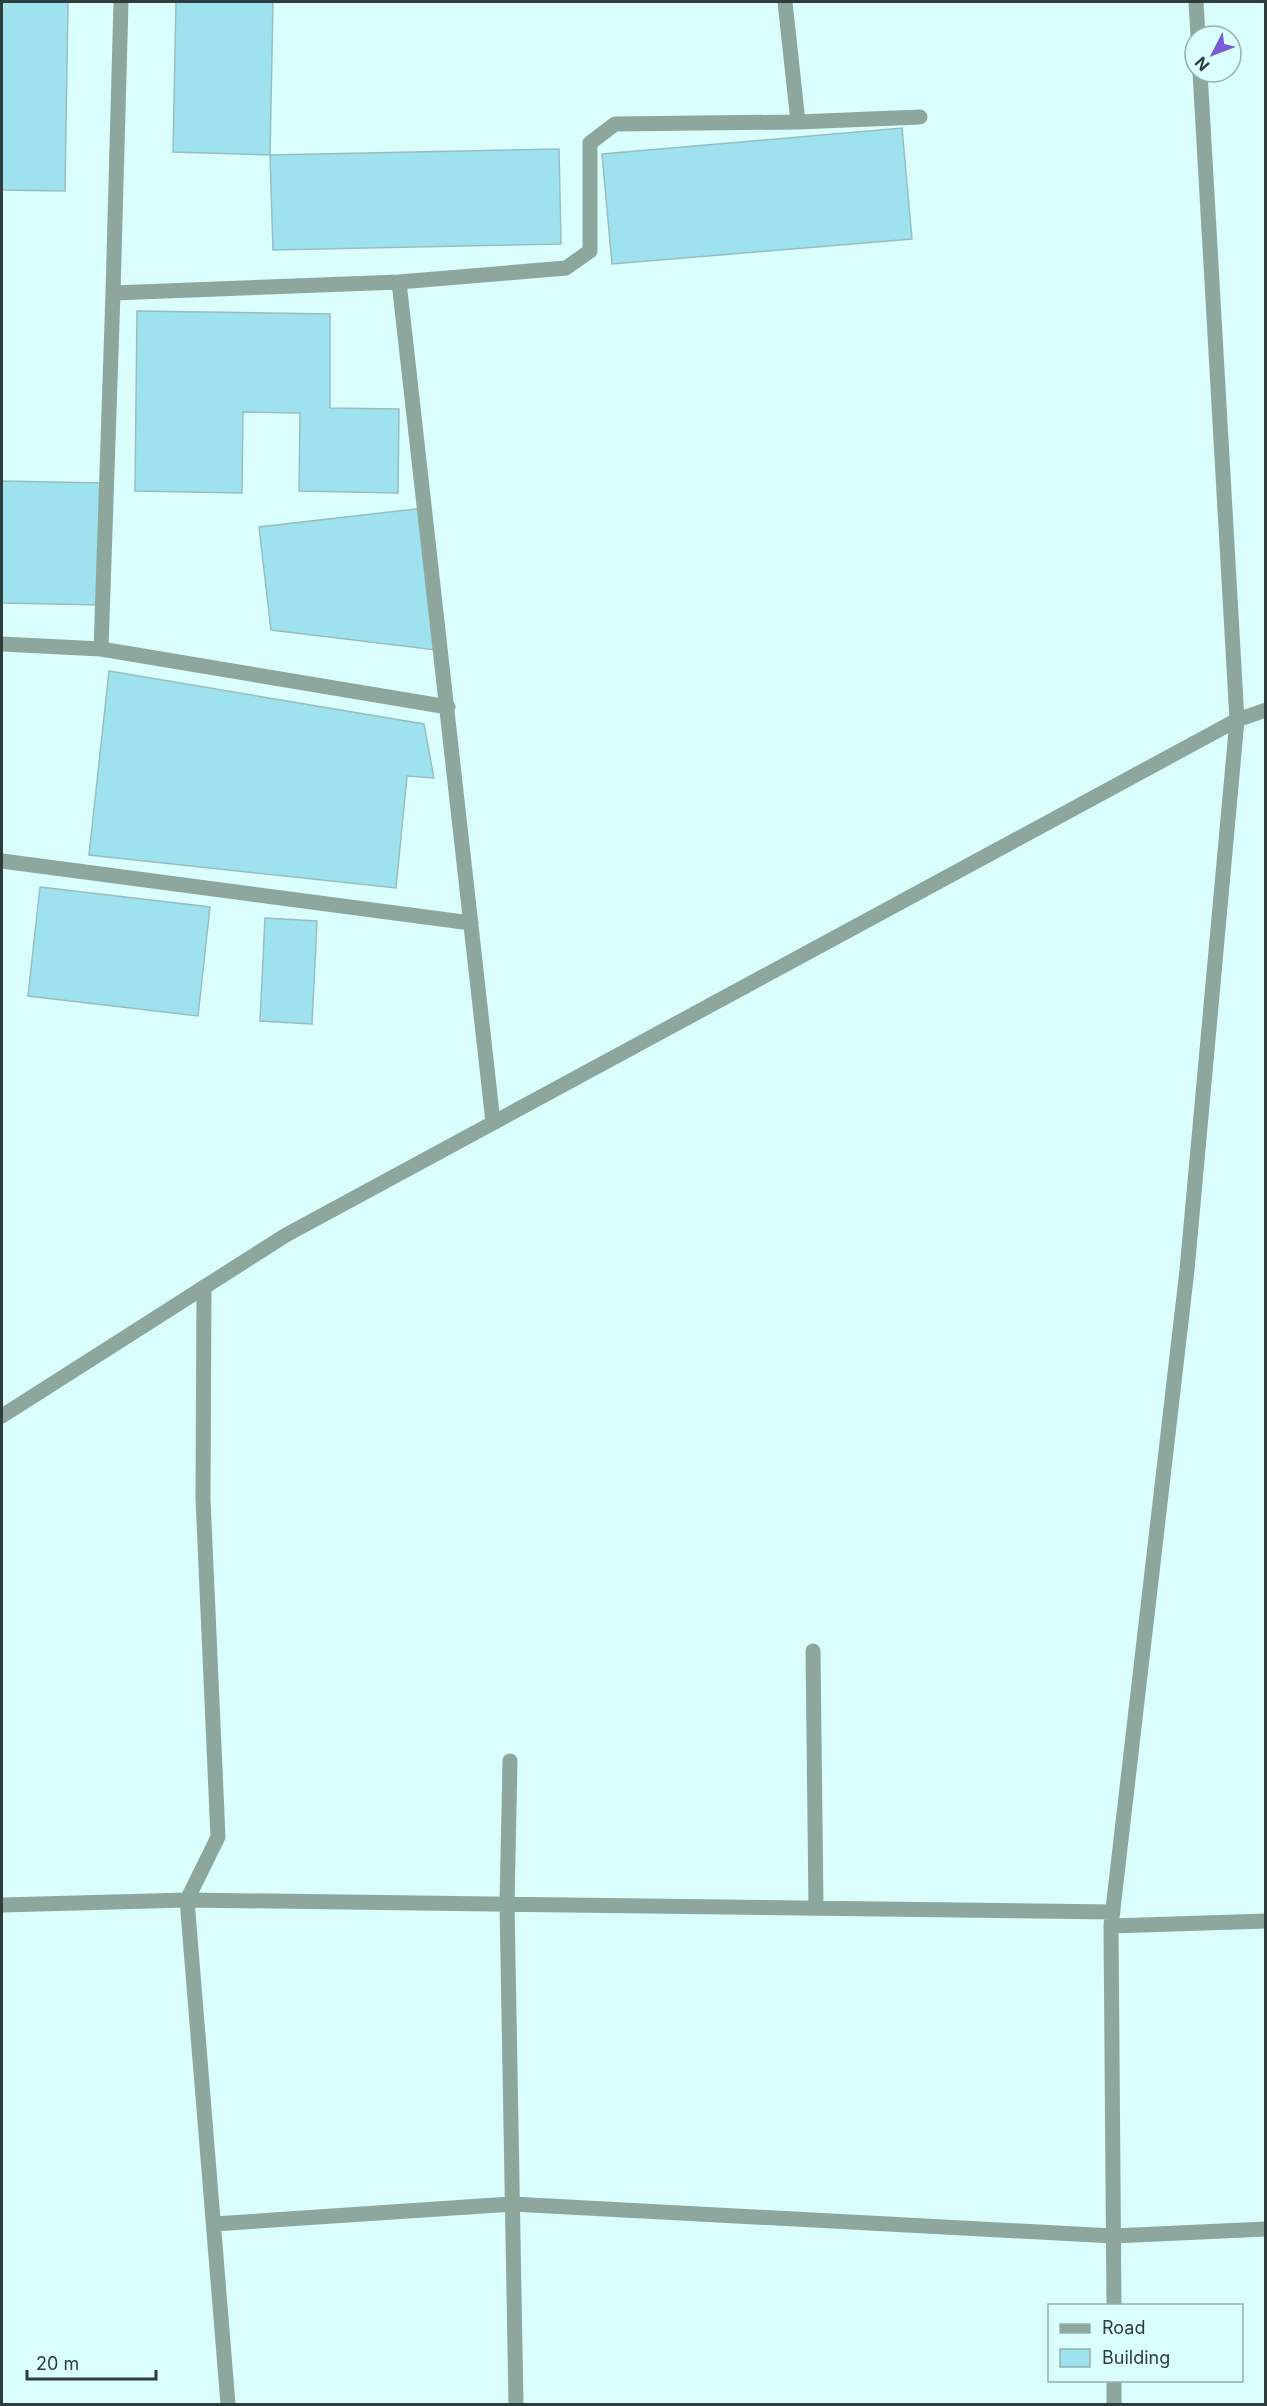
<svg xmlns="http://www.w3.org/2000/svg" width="1267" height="2406" viewBox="0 0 1267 2406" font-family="Inter,sans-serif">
	<rect width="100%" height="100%" fill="#d9fefb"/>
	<!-- building -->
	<path fill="#9ee2ef" stroke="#9abdc3" stroke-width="1.5" d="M2 2H68L65 191 2 190Z
		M176 2H273L270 155 173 152Z
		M902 128 912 239 612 264 602 154Z
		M559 149 561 244 273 250 270 155Z
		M137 311 330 314V408L399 409 398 493 299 491 300 413 243 412 242 493 135 491Z
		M2 481 103 483 102 605 2 603Z
		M424 508 436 650 271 630 259 527Z
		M109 671 424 724 434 778 407 776 396 888 89 855Z
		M40 887 210 907 198 1016 28 996Z
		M265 918 317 921 312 1024 260 1021Z"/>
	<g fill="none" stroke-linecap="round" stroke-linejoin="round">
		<!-- minor -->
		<path stroke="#8da79d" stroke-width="15" d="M121 2 113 293 399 282 493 1122
			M1196 2 1198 36
			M798 122 920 117
			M399 282 566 268 590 251V143L615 124 798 122 785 2
			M113 293 101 649 448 707
			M2 644 101 649
			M2 861 471 923
			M813 1651 816 1908
			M510 1761 507 1904 516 2404
			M2 1905 187 1900 218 1837 203 1499 204 1287
			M1111 1926 1187 1270 1237 720 1200 72
			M214 2224 512 2204 1113 2236 1266 2229
			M1114 2306 1111 1926 1266 1921
			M1114 2380V2404
			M228 2404 187 1900 1113 1912"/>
		<!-- tertiary -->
		<path stroke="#8da79d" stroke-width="15" d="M2 1416 286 1235 1237 720 1266 710"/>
	</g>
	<!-- border -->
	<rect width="1267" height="2406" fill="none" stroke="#2e3d3b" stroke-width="6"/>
	<!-- legend -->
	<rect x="1048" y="2304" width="195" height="78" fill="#d9fefb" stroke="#95b1ae" stroke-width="1.5"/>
	<rect x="1060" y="2324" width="30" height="9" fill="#8da79d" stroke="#95b1ae" stroke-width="1.5"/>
	<text x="1102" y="2334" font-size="18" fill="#2e3d3b">Road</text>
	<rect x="1060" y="2349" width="30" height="18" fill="#9ee2ef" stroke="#95b1ae" stroke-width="1.5"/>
	<text x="1102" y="2364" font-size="18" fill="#2e3d3b">Building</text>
	<!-- north arrow -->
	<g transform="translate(1213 54) rotate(228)"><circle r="28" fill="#d9fefb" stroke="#95b1ae" stroke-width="1.5"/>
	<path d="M0-4.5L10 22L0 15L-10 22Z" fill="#785ad4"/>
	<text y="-9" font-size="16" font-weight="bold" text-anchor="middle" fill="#2e3d3b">N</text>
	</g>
	<!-- scale -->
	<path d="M27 2370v9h129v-9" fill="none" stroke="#2e3d3b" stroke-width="3"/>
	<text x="36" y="2370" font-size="18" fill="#2e3d3b" stroke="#d9fefb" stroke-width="4.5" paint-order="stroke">20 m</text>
</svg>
